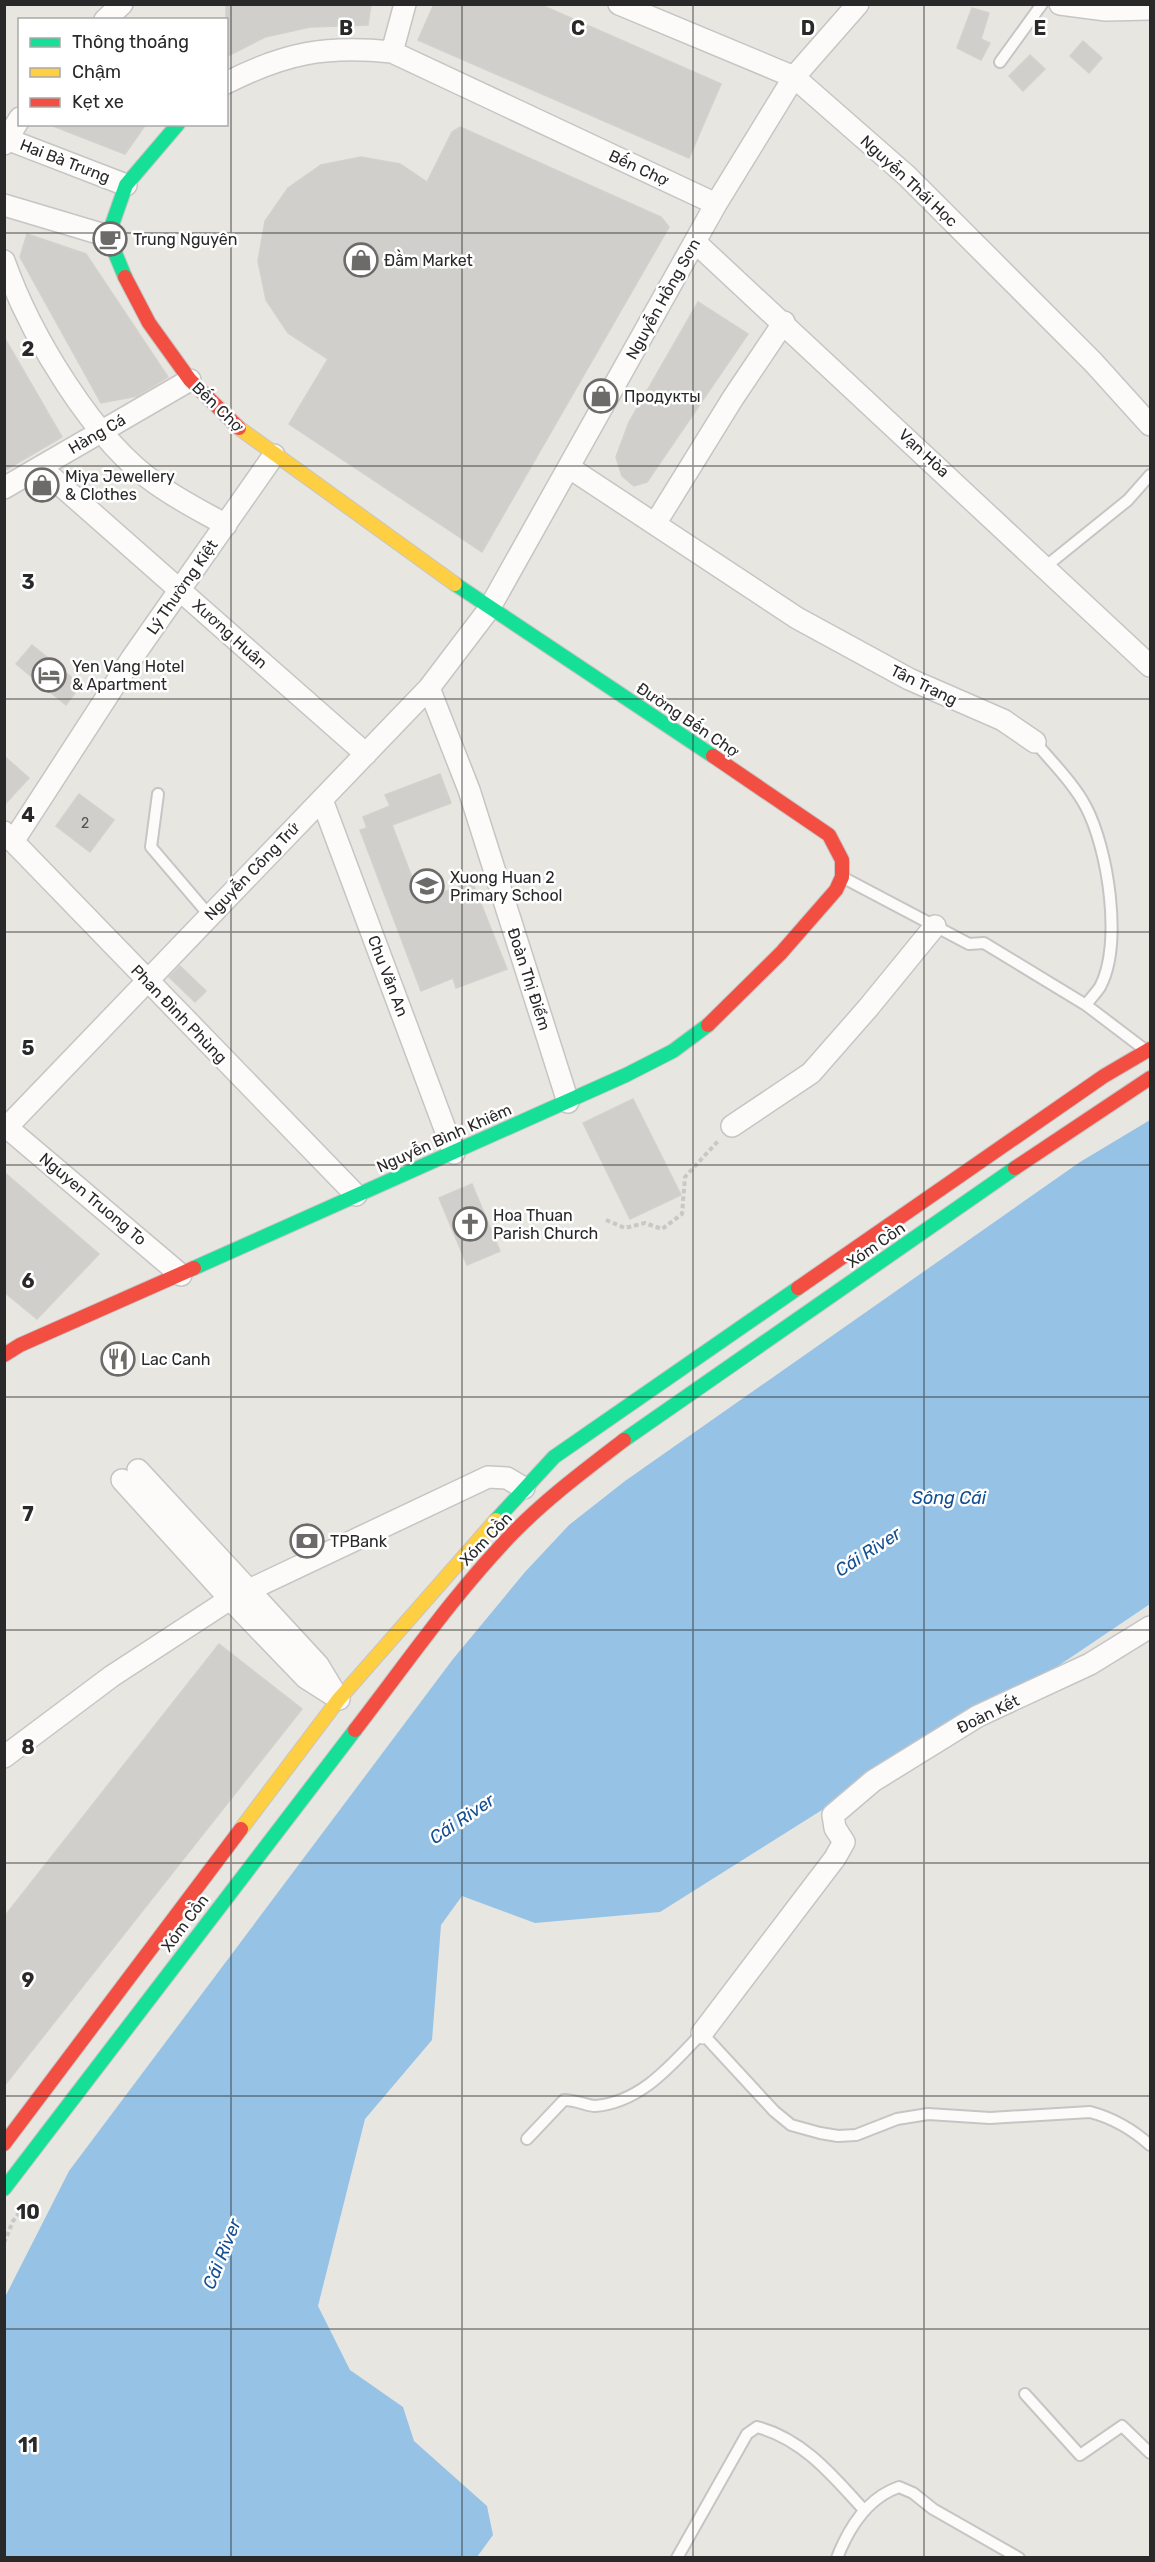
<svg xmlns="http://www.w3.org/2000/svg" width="1155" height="2562" viewBox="0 0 1155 2562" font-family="Rubik,sans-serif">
	<rect width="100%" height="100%" fill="#e8e6e0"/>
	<!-- water -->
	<path fill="#96c2e6" d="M1150 1120V1604L1058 1666 914 1752 660 1912 535 1923 462 1896 441 1925 432 2040 365 2119 318 2306 350 2370 403 2407 414 2441 487 2506 493 2535 477 2557 5 2558V2297L69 2171 453 1659 525 1572 569 1525 625 1481 1080 1162Z"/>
	<!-- building -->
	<path fill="#d0cfcb" stroke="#d2d1cc" stroke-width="1.5" d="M226 4H371L368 25 310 27 265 37 226 57Z
		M434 4H539L721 84 689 158 418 40Z
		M972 8 989 13 981 39 990 43 981 60 957 48Z
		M1083 41 1102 58 1089 73 1070 56Z
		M1030 55 1045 69 1023 91 1009 76Z
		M48 124H146L125 154Z
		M460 127 661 217 669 227 482 552 289 424 328 359 288 333 266 300 258 261 265 221 288 188 321 165 361 157 400 164 427 182 452 132Z
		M27 234 86 254 168 377 137 396 101 403 20 257Z
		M698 302 748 334 647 482 634 486 622 476 616 457 629 422Z
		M4 337 62 437 4 471Z
		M32 645 81 685 66 705 16 664Z
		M4 756 29 778 4 805Z
		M440 774 451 803 392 825 421 901 472 881 507 969 456 988 453 978 421 991 360 830 367 828 363 817 390 806 385 795Z
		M79 794 114 820 90 852 56 826Z
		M180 966 206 991 195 1002 169 977Z
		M633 1099 681 1195 630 1219 583 1123Z
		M4 1172 99 1254 37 1319 4 1292Z
		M472 1184 500 1251 467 1265 439 1198Z
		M219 1644 302 1709 4 2086V1917Z"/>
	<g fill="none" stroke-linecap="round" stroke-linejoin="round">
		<defs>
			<path id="lane" d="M1000 62 1042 4
				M1045 567 1128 500 1150 475
				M1035 742C1052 762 1074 784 1086 807 1108 849 1123 944 1100 987 1096 993 1090 999 1086 1005
				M158 794 151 847 209 915
				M842 877 969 944 984 943 1086 1005 1144 1049
				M527 2139 564 2100C576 2100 588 2106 595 2106 642 2102 672 2064 702 2033L774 2111 791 2125 820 2133 838 2136 856 2135 897 2119 928 2114 990 2118 1090 2112C1113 2118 1132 2129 1150 2145
				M1025 2394 1080 2455 1122 2426 1150 2453
				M677 2558 747 2434 757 2427C803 2439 833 2476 864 2510
				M837 2558C849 2527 867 2498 899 2487L913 2493 933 2509 1019 2558"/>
			<path id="street" d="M619 4 794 77 907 176 1093 362 1150 425
				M1060 4 1106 10 1150 9
				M105 20 122 4
				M392 52 405 4
				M226 83C285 53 326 45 392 52L716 204
				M4 138 126 185
				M4 144 20 118
				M4 205 108 236
				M695 242 1150 666
				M4 261C30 334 93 441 158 485 179 500 203 512 226 525
				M40 467 366 754
				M570 468 797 618 909 679 1003 720 1035 742
				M4 488 190 380
				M655 524 733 398 784 322
				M429 688 469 790 568 1102
				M322 800 454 1153
				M4 832 356 1195
				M14 840 132 658 274 455
				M4 1125 181 1275
				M732 1126 811 1073 868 1008 935 926
				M7 1127 429 688 489 609 716 204 794 77 858 4
				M138 1470 318 1665 335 1693
				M122 1480 230 1599 306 1678 339 1699
				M4 1757 112 1676 230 1599 488 1477 507 1478 524 1488
				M702 2033 835 1858 844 1842 835 1828 833 1815 873 1781 978 1716 1090 1664 1150 1627"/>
			<path id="fast" d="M125 277 108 236 126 185 178 124
				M455 584 713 756
				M194 1268 626 1075 673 1051 708 1025
				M624 1440 1015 1168
				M496 1520 554 1457 798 1288
				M4 2189 355 1730"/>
			<path id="slow" d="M239 428 455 584
				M241 1829 339 1699 496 1520"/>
			<path id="jam" d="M125 277 149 323 190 380 239 428
				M708 1025 781 953 836 890 842 877V860L829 835 713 756
				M1015 1168 1150 1078
				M798 1288 1104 1076 1150 1049
				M4 1355 20 1345 194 1268
				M355 1730C406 1664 454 1594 512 1534 546 1499 585 1470 624 1440
				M4 2144 241 1829"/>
		</defs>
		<!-- lane casing -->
		<use href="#lane" stroke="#c6c5c5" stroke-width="14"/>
		<!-- street casing -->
		<use href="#street" stroke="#c6c5c5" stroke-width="24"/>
		<!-- fast casing -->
		<use href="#fast" stroke="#c6c5c5" stroke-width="16"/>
		<!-- slow casing -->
		<use href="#slow" stroke="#c6c5c5" stroke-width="16"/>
		<!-- jam casing -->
		<use href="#jam" stroke="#c6c5c5" stroke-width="16"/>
		<!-- path -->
		<path stroke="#c8c8c7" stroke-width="4" stroke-dasharray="4.5 3" stroke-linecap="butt" d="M606 1220 625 1228 645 1223 662 1229 682 1214 685 1177 719 1140
			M4 2243 13 2221 27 2202"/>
		<!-- lane -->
		<use href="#lane" stroke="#fcfbfa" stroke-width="10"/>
		<!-- street -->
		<use href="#street" stroke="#fcfbfa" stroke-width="21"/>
		<!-- fast -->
		<use href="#fast" stroke="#16e098" stroke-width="14"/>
		<!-- slow -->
		<use href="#slow" stroke="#ffcf43" stroke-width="14"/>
		<!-- jam -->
		<use href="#jam" stroke="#f24e42" stroke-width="14"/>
	</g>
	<!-- grid -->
	<path fill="none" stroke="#292929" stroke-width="1.5" stroke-opacity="0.55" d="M231 4V2558M462 4V2558M693 4V2558M924 4V2558M4 233H1150M4 466H1150M4 699H1150M4 932H1150M4 1165H1150M4 1397H1150M4 1630H1150M4 1863H1150M4 2096H1150M4 2329H1150"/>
	<!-- icons -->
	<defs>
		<symbol id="cafe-ring" viewBox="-11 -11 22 22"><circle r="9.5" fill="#fff" stroke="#6c6b69" stroke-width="1.5"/><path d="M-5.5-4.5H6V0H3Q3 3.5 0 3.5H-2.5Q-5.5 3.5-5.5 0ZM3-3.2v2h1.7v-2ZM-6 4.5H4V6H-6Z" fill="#6c6b69"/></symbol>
		<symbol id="shop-ring" viewBox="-11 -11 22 22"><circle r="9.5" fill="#fff" stroke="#6c6b69" stroke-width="1.5"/><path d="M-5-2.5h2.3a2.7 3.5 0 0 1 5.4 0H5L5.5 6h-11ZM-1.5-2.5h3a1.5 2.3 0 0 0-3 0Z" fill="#6c6b69"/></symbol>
		<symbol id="hotel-ring" viewBox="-11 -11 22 22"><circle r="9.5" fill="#fff" stroke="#6c6b69" stroke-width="1.5"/><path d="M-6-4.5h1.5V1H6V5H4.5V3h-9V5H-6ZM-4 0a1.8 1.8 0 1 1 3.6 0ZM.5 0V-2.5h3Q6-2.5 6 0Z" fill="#6c6b69"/></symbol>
		<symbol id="school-ring" viewBox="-11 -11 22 22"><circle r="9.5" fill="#fff" stroke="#6c6b69" stroke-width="1.5"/><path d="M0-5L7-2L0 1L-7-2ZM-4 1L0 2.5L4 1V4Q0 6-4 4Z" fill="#6c6b69"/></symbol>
		<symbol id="church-ring" viewBox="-11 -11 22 22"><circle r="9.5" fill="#fff" stroke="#6c6b69" stroke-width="1.5"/><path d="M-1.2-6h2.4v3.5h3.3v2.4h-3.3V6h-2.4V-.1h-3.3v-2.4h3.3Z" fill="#6c6b69"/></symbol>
		<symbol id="restaurant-ring" viewBox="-11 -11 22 22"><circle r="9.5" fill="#fff" stroke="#6c6b69" stroke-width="1.5"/><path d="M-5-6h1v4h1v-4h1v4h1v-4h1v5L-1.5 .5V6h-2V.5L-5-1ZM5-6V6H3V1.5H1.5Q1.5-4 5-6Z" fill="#6c6b69"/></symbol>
		<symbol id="bank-ring" viewBox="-11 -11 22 22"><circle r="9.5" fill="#fff" stroke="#6c6b69" stroke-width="1.5"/><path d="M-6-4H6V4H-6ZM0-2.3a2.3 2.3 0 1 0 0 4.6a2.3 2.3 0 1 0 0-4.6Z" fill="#6c6b69"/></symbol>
	</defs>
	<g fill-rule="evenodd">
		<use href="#cafe-ring" x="91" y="220" width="38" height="38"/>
		<use href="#shop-ring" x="342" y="241" width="38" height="38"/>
		<use href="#shop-ring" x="582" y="377" width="38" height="38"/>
		<use href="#shop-ring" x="23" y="466" width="38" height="38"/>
		<use href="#hotel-ring" x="30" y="656" width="38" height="38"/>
		<use href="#school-ring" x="408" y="867" width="38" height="38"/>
		<use href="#church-ring" x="451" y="1205" width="38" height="38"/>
		<use href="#restaurant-ring" x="99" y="1340" width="38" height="38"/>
		<use href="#bank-ring" x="288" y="1522" width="38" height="38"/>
	</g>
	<g text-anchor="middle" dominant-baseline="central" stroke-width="5" stroke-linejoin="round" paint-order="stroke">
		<!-- number labels -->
		<g font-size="14" fill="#545352">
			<text x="85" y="823">2</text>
		</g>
		<!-- street labels -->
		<g font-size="16" fill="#292929" stroke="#fff">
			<text transform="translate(65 161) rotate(21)">Hai Bà Trưng</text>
			<text transform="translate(639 168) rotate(25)">Bến Chợ</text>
			<text transform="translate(909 181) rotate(43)">Nguyễn Thái Học</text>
			<text transform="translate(663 299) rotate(-61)">Nguyễn Hồng Sơn</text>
			<text transform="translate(218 407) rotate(44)">Bến Chợ</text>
			<text transform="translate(97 434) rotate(-30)">Hàng Cá</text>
			<text transform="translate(924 453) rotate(43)">Vạn Hòa</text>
			<text transform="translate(182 587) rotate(-55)">Lý Thường Kiệt</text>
			<text transform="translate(230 634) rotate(42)">Xương Huân</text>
			<text transform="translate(924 685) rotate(26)">Tân Trang</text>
			<text transform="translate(688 720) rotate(34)">Đường Bến Chợ</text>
			<text transform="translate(252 871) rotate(-46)">Nguyễn Công Trứ</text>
			<text transform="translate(388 976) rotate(69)">Chu Văn An</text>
			<text transform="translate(529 979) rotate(72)">Đoàn Thị Điểm</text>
			<text transform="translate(179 1014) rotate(46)">Phan Đình Phùng</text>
			<text transform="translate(444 1138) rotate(-24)">Nguyễn Bình Khiêm</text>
			<text transform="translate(93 1199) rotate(40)">Nguyen Truong To</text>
			<text transform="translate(876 1245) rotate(-35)">Xóm Cồn</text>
			<text transform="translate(486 1539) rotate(-46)">Xóm Cồn</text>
			<text transform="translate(988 1714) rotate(-26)">Đoàn Kết</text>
			<text transform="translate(185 1923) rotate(-53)">Xóm Cồn</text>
		</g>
		<!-- poi labels -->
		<g font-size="16" fill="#292929" stroke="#fff" text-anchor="start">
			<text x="133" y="239">Trung Nguyên</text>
			<text x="384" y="260">Đầm Market</text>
			<text x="624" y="396">Продукты</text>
			<text x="65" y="476">Miya Jewellery<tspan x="65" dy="18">&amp; Clothes</tspan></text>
			<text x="72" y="666">Yen Vang Hotel<tspan x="72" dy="18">&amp; Apartment</tspan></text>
			<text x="450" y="877">Xuong Huan 2<tspan x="450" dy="18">Primary School</tspan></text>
			<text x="493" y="1215">Hoa Thuan<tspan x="493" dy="18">Parish Church</tspan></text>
			<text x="141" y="1359">Lac Canh</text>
			<text x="330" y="1541">TPBank</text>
		</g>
		<!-- water labels -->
		<g font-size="18" font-style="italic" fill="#134e93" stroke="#fff">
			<text x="949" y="1498">Sông Cái</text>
			<text transform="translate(868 1552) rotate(-33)">Cái River</text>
			<text transform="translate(462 1819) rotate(-34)">Cái River</text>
			<text transform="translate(222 2254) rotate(-68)">Cái River</text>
		</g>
	</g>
	<g font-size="20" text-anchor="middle" font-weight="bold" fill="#292929" stroke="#fff" stroke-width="5" stroke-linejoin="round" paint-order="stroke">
		<text x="346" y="35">B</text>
		<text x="578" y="35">C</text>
		<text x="808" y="35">D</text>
		<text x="1040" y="35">E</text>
		<text x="28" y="356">2</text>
		<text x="28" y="589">3</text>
		<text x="28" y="822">4</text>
		<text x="28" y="1055">5</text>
		<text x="28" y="1288">6</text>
		<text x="28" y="1521">7</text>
		<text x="28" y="1754">8</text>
		<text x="28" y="1987">9</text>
		<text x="28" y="2219">10</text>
		<text x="28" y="2452">11</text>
	</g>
	<!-- border -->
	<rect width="1155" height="2562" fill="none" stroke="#292929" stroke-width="12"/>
	<!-- legend -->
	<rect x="18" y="18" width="210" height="108" fill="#ffffff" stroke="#a9a9a9" stroke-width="1.5"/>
	<rect x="30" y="38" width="30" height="9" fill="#16e098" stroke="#a9a9a9" stroke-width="1.5"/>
	<text x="72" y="48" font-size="18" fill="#292929">Thông thoáng</text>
	<rect x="30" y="68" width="30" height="9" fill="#ffcf43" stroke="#a9a9a9" stroke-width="1.5"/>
	<text x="72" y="78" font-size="18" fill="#292929">Chậm</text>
	<rect x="30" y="98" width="30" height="9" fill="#f24e42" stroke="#a9a9a9" stroke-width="1.5"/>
	<text x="72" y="108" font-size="18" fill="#292929">Kẹt xe</text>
</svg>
